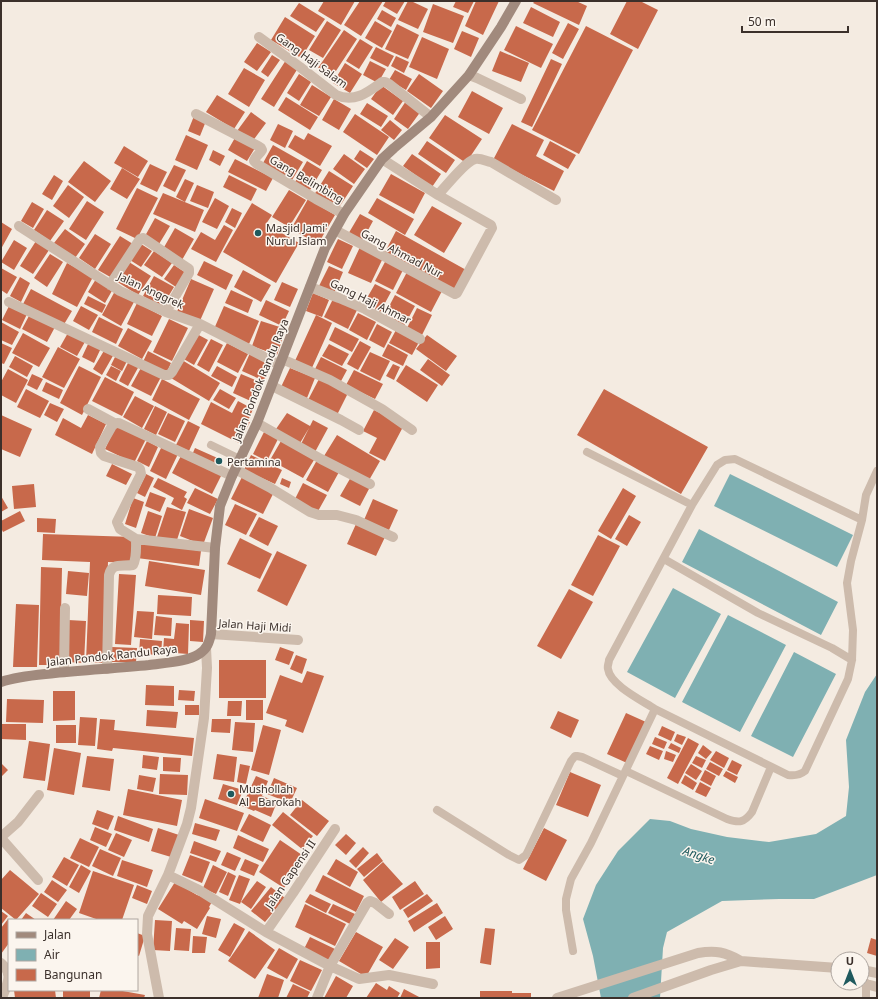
<svg xmlns="http://www.w3.org/2000/svg" width="878" height="999" viewBox="0 0 878 999" font-family="'Noto Sans',sans-serif">
	<rect width="100%" height="100%" fill="#f4ebe1"/>
	<!-- water -->
	<path fill="#7fb0b2" d="M730 474 853 535 837 567 714 506Z
		M699 529 838 602 821 635 682 562Z
		M673 588 721 614 675 698 627 672Z
		M728 615 786 645 740 732 682 702Z
		M794 652 836 674 793 757 751 736Z
		M877 674V875L814 899H779L722 901 667 932 663 948 660 998H601L593 956 583 919 596 885 618 851 650 819 670 821 691 829 727 837 769 842 816 834 846 816 849 787 846 740 865 692Z"/>
	<!-- building -->
	<path fill="#c8694b" d="M324 1H355L341 25 318 11Z
		M360 1H383L361 36 344 25Z
		M386 1H405L397 14 383 6Z
		M408 1H411L428 9 418 29 398 20Z
		M456 1H474L468 13 453 7Z
		M476 1H499L483 35 465 26Z
		M535 1H576L587 6 579 25 533 3Z
		M627 1H640L658 10 638 49 610 34Z
		M299 3 325 19 316 32 290 16Z
		M433 4 464 16 453 43 423 32Z
		M531 7 560 22 553 37 523 23Z
		M382 10 396 18 391 27 377 19Z
		M285 17 315 36 301 58 271 40Z
		M327 21 341 30 323 58 309 50Z
		M375 21 392 31 382 48 365 38Z
		M568 23 579 29 563 59 552 53Z
		M397 24 419 35 408 59 385 49Z
		M516 26 553 44 541 68 504 50Z
		M586 26 633 50 579 154 532 130Z
		M344 30 357 39 332 77 318 68Z
		M462 31 479 38 471 57 454 49Z
		M422 37 449 49 437 79 409 67Z
		M360 39 373 47 359 69 346 61Z
		M257 43 271 52 257 71 244 62Z
		M376 47 394 56 388 67 370 58Z
		M500 51 529 63 521 82 492 71Z
		M272 55 280 60 268 77 261 72Z
		M396 56 409 62 404 73 391 66Z
		M551 59 562 64 532 127 521 122Z
		M286 60 298 68 274 107 261 99Z
		M370 61 386 69 378 83 363 75Z
		M345 63 362 74 350 93 333 83Z
		M244 68 265 80 249 107 228 94Z
		M395 70 412 79 406 90 389 80Z
		M299 74 311 82 299 101 287 93Z
		M419 74 443 91 431 108 407 91Z
		M312 85 331 97 319 116 300 105Z
		M381 85 403 101 393 115 371 99Z
		M472 91 503 108 489 134 458 117Z
		M217 95 245 112 234 129 206 112Z
		M286 97 318 117 310 130 278 110Z
		M334 99 351 109 339 130 322 120Z
		M406 101 421 111 408 129 394 119Z
		M367 103 388 116 381 127 360 114Z
		M251 112 266 123 252 142 237 131Z
		M355 114 389 137 377 155 343 132Z
		M445 115 482 139 466 163 429 138Z
		M194 116 206 121 200 136 188 131Z
		M390 120 402 130 394 140 381 130Z
		M278 124 293 131 285 148 270 140Z
		M512 124 544 140 536 156 564 171 554 191 493 160Z
		M308 133 332 146 320 166 288 147 295 135 304 140Z
		M186 135 208 145 197 170 175 160Z
		M236 136 255 148 247 161 228 150Z
		M427 141 455 160 446 173 418 154Z
		M550 141 576 155 568 169 543 155Z
		M273 145 303 162 292 180 263 163Z
		M124 146 148 161 138 177 114 163Z
		M213 150 225 156 220 166 209 160Z
		M360 150 374 159 367 168 354 159Z
		M344 154 365 169 354 184 333 169Z
		M412 154 441 174 432 187 403 166Z
		M235 159 273 178 266 191 228 172Z
		M84 161 111 181 95 202 68 182Z
		M307 161 322 170 310 190 295 182Z
		M150 164 167 172 157 192 140 184Z
		M174 165 186 170 175 192 163 186Z
		M122 168 140 179 127 199 110 189Z
		M329 171 353 186 338 209 314 195Z
		M391 174 425 193 414 214 379 195Z
		M54 175 63 181 52 200 42 194Z
		M229 175 257 189 251 201 223 187Z
		M185 179 194 183 185 202 176 197Z
		M68 185 84 197 69 218 53 206Z
		M197 185 214 192 208 208 190 201Z
		M137 188 158 198 137 239 116 229Z
		M289 190 306 200 289 227 272 217Z
		M163 193 204 210 195 232 153 214Z
		M215 198 229 206 217 229 202 222Z
		M377 198 414 219 405 235 368 213Z
		M308 199 335 215 318 244 291 229Z
		M87 201 104 212 86 240 69 229Z
		M32 202 44 209 33 228 21 221Z
		M252 203 272 215 266 224 299 243 276 283 223 252Z
		M432 206 462 223 444 253 414 235Z
		M232 208 242 213 235 228 225 222Z
		M47 210 64 221 50 241 34 230Z
		M360 214 373 221 361 243 347 236Z
		M155 218 170 226 159 244 145 236Z
		M1 222 12 229 1 249Z
		M224 225 233 230 216 262 191 249 201 232 215 240Z
		M175 228 194 239 182 260 163 249Z
		M65 229 85 244 75 258 54 243Z
		M396 231 468 271 457 292 385 252Z
		M95 234 111 244 95 269 79 258Z
		M120 236 133 244 112 278 98 270Z
		M338 239 353 246 342 269 327 262Z
		M14 240 27 248 14 270 1 262Z
		M36 241 49 250 33 274 20 266Z
		M141 244 152 251 141 267 130 260Z
		M360 247 383 258 371 283 348 273Z
		M154 251 172 263 162 277 144 265Z
		M50 254 63 262 47 287 34 278Z
		M386 260 403 270 393 290 375 281Z
		M204 261 233 275 226 290 197 275Z
		M129 262 151 276 138 295 116 281Z
		M67 263 93 277 77 307 52 294Z
		M174 265 186 273 176 287 164 279Z
		M329 266 343 272 334 293 319 286Z
		M1 268 17 277 7 294 1 290Z
		M243 270 271 285 261 302 234 287Z
		M407 272 442 291 431 312 396 293Z
		M154 276 174 287 162 307 143 296Z
		M20 277 30 283 21 302 10 296Z
		M96 279 113 289 105 303 88 292Z
		M191 279 214 289 199 323 176 314Z
		M282 282 298 289 290 307 274 300Z
		M375 284 391 292 379 314 363 305Z
		M31 289 72 311 63 326 23 304Z
		M231 290 253 300 248 313 225 303Z
		M115 291 134 302 121 326 102 315Z
		M313 293 329 300 322 317 306 311Z
		M395 295 415 306 404 326 384 316Z
		M88 296 106 305 102 313 84 304Z
		M333 299 357 310 348 329 324 317Z
		M266 300 289 311 282 326 259 315Z
		M137 303 162 316 152 336 127 324Z
		M9 306 27 314 20 329 2 320Z
		M81 306 98 315 89 330 73 321Z
		M224 306 259 321 249 344 214 329Z
		M417 308 432 315 422 335 407 328Z
		M358 313 376 322 367 340 349 330Z
		M30 314 55 327 47 342 22 329Z
		M316 315 332 323 311 370 294 363Z
		M99 317 123 329 116 344 92 332Z
		M169 319 188 328 172 361 153 352Z
		M261 321 286 329 277 355 252 346Z
		M1 322 19 332 12 345 1 340Z
		M377 324 392 332 384 348 369 340Z
		M335 327 359 339 352 352 329 340Z
		M128 328 152 341 142 359 118 346Z
		M396 330 419 342 412 355 389 343Z
		M69 331 86 340 77 356 60 347Z
		M23 333 50 348 39 367 12 353Z
		M195 333 208 340 194 365 182 358Z
		M427 335 457 356 446 371 416 349Z
		M211 339 223 345 209 372 197 365Z
		M360 341 371 347 358 370 347 364Z
		M89 342 101 348 94 363 82 357Z
		M1 343 12 348 4 364 1 363Z
		M227 343 248 354 238 373 217 362Z
		M329 344 349 354 342 366 322 356Z
		M388 344 408 355 403 366 382 356Z
		M58 347 80 359 64 388 42 377Z
		M105 349 114 354 102 375 93 369Z
		M148 351 171 363 166 374 143 362Z
		M370 352 390 361 380 381 360 371Z
		M117 353 128 359 122 371 111 365Z
		M250 353 272 363 264 381 242 371Z
		M15 356 33 366 27 377 9 367Z
		M321 357 347 370 340 383 314 371Z
		M428 359 450 375 442 386 420 370Z
		M182 360 220 383 209 401 171 378Z
		M129 361 139 366 128 386 119 381Z
		M393 364 400 367 394 380 386 376Z
		M406 365 438 385 427 402 396 381Z
		M79 366 101 377 82 415 60 403Z
		M111 366 121 371 116 381 106 375Z
		M142 366 161 377 151 396 131 386Z
		M217 366 237 377 232 387 211 376Z
		M290 368 315 378 307 398 281 387Z
		M8 369 28 380 16 403 1 395V382Z
		M354 370 383 384 375 399 346 385Z
		M32 374 43 379 37 390 27 385Z
		M241 374 263 383 255 403 233 393Z
		M105 377 134 392 122 416 92 401Z
		M162 379 200 399 189 420 152 400Z
		M319 379 348 393 337 415 308 400Z
		M46 382 63 390 59 399 42 391Z
		M26 389 49 401 40 418 17 407Z
		M220 389 236 398 229 409 213 400Z
		M604 389 708 447 681 494 577 435Z
		M135 396 154 406 142 428 123 417Z
		M238 401 253 409 248 421 250 422 239 443 201 424 211 402 232 413Z
		M50 403 64 409 57 422 44 415Z
		M155 406 167 412 156 435 144 429Z
		M374 410 404 425 385 461 369 453 377 438 363 431Z
		M168 413 185 421 175 442 158 434Z
		M287 413 310 426 313 420 328 428 315 452 301 444 309 428 300 443 276 429Z
		M1 415 32 429 20 457 1 449Z
		M88 415 106 424 92 454 55 435 63 418 81 428Z
		M188 421 200 427 189 451 176 445Z
		M117 424 146 439 134 463 105 449Z
		M264 432 278 439 267 461 253 454Z
		M337 435 380 461 368 482 324 456Z
		M147 441 158 447 149 467 137 461Z
		M281 441 314 460 303 478 270 460Z
		M162 446 178 454 166 479 150 471Z
		M195 448 222 460 218 467 192 455Z
		M182 454 222 474 212 494 172 473Z
		M251 455 282 470 275 484 244 470Z
		M317 460 339 472 328 492 306 480Z
		M112 464 132 474 126 485 106 476Z
		M146 474 154 478 145 497 137 493Z
		M242 477 274 492 263 514 231 499Z
		M351 477 370 487 360 506 340 496Z
		M158 478 187 492 184 497 187 499 182 510 171 504 174 498 153 487Z
		M282 478 291 482 289 488 280 484Z
		M303 483 327 495 317 513 294 501Z
		M34 484 36 507 14 509 12 486Z
		M195 488 218 499 210 514 187 503Z
		M623 488 636 496 611 539 598 531Z
		M150 492 166 498 160 512 145 506Z
		M1 496 8 508 1 512Z
		M133 498 144 502 136 528 125 524Z
		M373 499 398 510 389 530 364 520Z
		M235 504 257 514 246 535 225 525Z
		M167 507 186 512 176 543 157 537Z
		M189 509 213 518 203 545 180 536Z
		M20 511 25 521 3 532 1 528V521Z
		M148 511 162 516 155 538 141 533Z
		M629 515 641 522 627 546 615 539Z
		M259 517 278 526 268 546 249 536Z
		M37 518 56 519 55 533 37 532Z
		M356 524 385 537 376 556 347 544Z
		M43 534 133 537 132 563 108 562 104 663 86 662 90 562 42 560Z
		M598 535 620 546 593 596 571 585Z
		M240 538 272 554 260 579 227 564Z
		M139 542 201 551 199 566 137 558Z
		M277 551 307 565 287 606 257 591Z
		M149 561 205 570 201 595 145 586Z
		M41 567 62 568 60 665H39Z
		M68 571 89 573 87 596 66 594Z
		M119 574 136 575 131 645 115 644Z
		M569 589 593 602 561 659 537 646Z
		M158 595 192 597 191 616 157 614Z
		M16 604 39 605 37 667H13Z
		M137 611 154 612 152 639 134 637Z
		M156 616 172 618 171 636 154 635Z
		M68 620 86 621 84 663 66 662Z
		M190 620 204 621 203 642 190 641Z
		M176 623 189 624 188 654 163 652 164 638 174 639Z
		M140 639 162 641 161 655 139 654Z
		M112 647 137 648 136 662H111Z
		M280 647 294 652 289 665 275 660Z
		M296 655 307 659 302 674 290 669Z
		M219 660H266V698H219Z
		M307 671 324 676 303 733 285 726 287 720 266 713 280 675 302 683Z
		M146 685 174 686V706L145 705Z
		M179 690 195 691 194 701 178 700Z
		M53 691H75V720L53 721Z
		M7 699 44 700 43 723 6 722Z
		M246 700H263V720H246Z
		M228 701H242L241 716H227Z
		M185 705H199V715H185Z
		M147 710 178 712 176 728 146 726Z
		M558 711 579 720 571 738 550 728Z
		M626 713 646 722 627 763 607 754Z
		M80 717 97 718 95 746 78 745Z
		M100 719 115 720 114 730 194 738 192 756 113 748 112 751 97 749Z
		M212 719H231L230 733 211 732Z
		M235 722 255 723 253 752 232 750Z
		M1 724H26V740L1 739Z
		M56 725H76V743H56Z
		M263 725 281 730 269 775 251 770Z
		M662 726 675 732 671 741 658 735Z
		M677 734 686 737 682 745 674 741Z
		M655 737 667 742 664 749 652 744Z
		M688 738 699 744 678 784 667 778Z
		M29 741 50 744 45 781 23 778Z
		M671 743 681 748 679 753 668 748Z
		M703 745 712 752 706 759 698 753Z
		M650 746 663 751 659 760 646 754Z
		M54 748 81 753 74 795 47 790Z
		M666 751 676 755 673 762 664 759Z
		M716 751 729 758 724 768 710 760Z
		M217 754 237 757 234 782 213 779Z
		M143 755 159 757 157 770 142 768Z
		M87 756 114 759 110 791 82 787Z
		M696 756 706 760 702 768 692 763Z
		M163 757 181 758 180 772 163 771Z
		M732 760 742 765 737 775 727 770Z
		M710 762 723 769 719 776 706 769Z
		M1 763 8 770 1 777Z
		M240 764 250 766 246 784 237 782Z
		M691 764 702 771 696 780 685 773Z
		M705 770 716 776 711 786 700 780Z
		M726 771 738 777 735 783 723 776Z
		M570 772 601 785 588 817 556 805Z
		M160 774 188 775 187 795 159 794Z
		M139 775 156 778 153 792 137 789Z
		M685 775 697 783 693 790 681 783Z
		M256 776 268 781 262 796 277 802 271 817 255 810 254 811 242 806Z
		M274 778 297 788 290 803 267 794Z
		M700 782 711 788 706 797 695 792Z
		M223 784 243 790 237 805 218 799Z
		M128 789 182 800 177 826 123 815Z
		M205 799 244 813 237 831 199 818Z
		M302 800 329 821 317 836 290 815Z
		M97 810 114 816 108 830 92 824Z
		M283 812 313 836 302 849 272 825Z
		M249 814 271 825 263 842 240 831Z
		M118 816 153 829 149 842 114 830Z
		M195 823 220 830 216 841 192 834Z
		M95 827 112 834 106 847 90 840Z
		M158 828 179 835 171 857 151 851Z
		M544 828 567 840 546 881 523 869Z
		M116 833 132 840 124 857 108 850Z
		M346 834 356 843 346 855 335 845Z
		M238 835 269 849 263 862 233 848Z
		M80 838 99 847 89 867 70 858Z
		M280 840 305 857 284 888 259 872Z
		M194 841 221 851 216 862 190 853Z
		M363 847 369 853 356 868 349 861Z
		M100 849 121 858 113 876 92 866Z
		M227 852 241 858 235 871 221 865Z
		M377 853 383 861 364 877 357 869Z
		M190 855 210 862 202 883 182 875Z
		M64 857 79 865 67 886 52 877Z
		M245 859 259 865 254 876 240 870Z
		M336 859 358 872 350 887 327 874Z
		M122 860 153 870 147 887 117 876Z
		M383 862 403 884 381 902 363 880Z
		M81 865 91 871 79 893 69 887Z
		M213 865 227 872 216 894 203 888Z
		M10 870 39 894 16 920 1 908V880Z
		M93 871 134 885 122 920H99L79 913Z
		M228 872 236 876 228 896 219 892Z
		M239 875 250 879 240 904 229 900Z
		M323 875 364 896 356 912 315 891Z
		M52 880 67 890 58 902 44 892Z
		M257 881 266 887 251 909 241 902Z
		M415 881 424 894 400 910 392 897Z
		M175 882 197 895 213 900 209 907 210 908 197 929 184 921 182 924 158 909Z
		M137 885 152 891 147 904 132 898Z
		M271 887 285 898 265 922 251 911Z
		M41 893 57 904 48 917 32 906Z
		M310 894 331 904 326 913 305 902Z
		M427 894 433 901 408 918 403 910Z
		M66 901 77 909 69 920H53Z
		M437 903 443 913 414 932 408 921Z
		M305 904 346 924 335 946 295 927Z
		M333 904 355 914 350 924 328 913Z
		M1 911 8 916 1 925Z
		M26 913 36 920H21Z
		M207 916 221 919 216 938 202 934Z
		M445 916 453 929 436 940 428 927Z
		M8 919 9 920V943L1 954V928Z
		M155 920 172 921 170 951 153 950Z
		M234 923 245 929 230 957 218 950Z
		M176 928 191 929 189 951 174 950Z
		M485 928 495 929 491 965 480 963Z
		M249 931 275 950 255 979 228 961Z
		M356 932 383 947 366 977 339 961Z
		M137 933 145 936 139 956 137 955Z
		M193 936 207 937 205 953H192Z
		M310 937 335 949 329 961 304 949Z
		M395 938 409 947 393 969 379 960Z
		M871 938 877 940V956L867 953Z
		M426 942H440V968L426 969Z
		M279 948 298 959 287 979 267 968Z
		M300 960 322 970 311 991 290 981Z
		M267 974 284 980 278 998H258Z
		M336 976 353 986 346 998H324Z
		M376 983 387 990 389 986 400 993 397 998H366Z
		M293 984 310 992 307 998H286Z
		M404 989 421 998H400Z
		M14 990H55L56 998H15Z
		M63 990H90V998H63Z
		M101 990H117L145 995 144 998H99Z
		M480 991H512V993H531V998H480Z"/>
	<g fill="none" stroke-linecap="round" stroke-linejoin="round">
		<!-- service -->
		<path stroke="#cdbbac" stroke-width="8" d="M211 445 240 459
			M692 505 717 465 725 460 735 459 862 520
			M664 559 758 613 832 648 852 660
			M655 709 788 775C795 776 800 775 805 771L848 679 852 660 853 630 847 583 851 561 862 520 866 495 877 471
			M626 771 727 819C739 823 744 823 752 812L771 767
			M437 810 509 855 519 860 526 855 528 851 571 761 575 756H577L582 757 623 776
			M573 951 566 910V899L571 879 591 843 655 709C643 701 610 685 608 669 607 666 609 663 609 660L692 505 587 452
			M866 984V998"/>
		<!-- minor -->
		<path stroke="#cdbbac" stroke-width="10" d="M259 37 300 67 336 95C354 103 367 93 382 82H385L389 84 431 117
			M469 75 477 78 521 99
			M196 114 258 146 261 148 262 150C260 154 255 156 254 161L257 164 316 199 344 214
			M382 159 438 195C445 187 466 161 475 159 481 158 486 161 491 162L556 200
			M19 226 120 291 166 312 200 324 280 365
			M335 230 455 294 457 293 492 228 491 225 438 195
			M110 285 140 239 143 238 189 269V273L166 312
			M310 287 339 298 365 309 420 339
			M9 302 164 375H169L172 372 200 324
			M282 359 330 380 382 409 412 430
			M272 386 341 420 359 430
			M88 409 114 423
			M257 423 321 459 370 484
			M235 469 269 487 310 512 319 515H337L356 520 393 537
			M136 539 215 548
			M211 634 298 640
			M107 669 109 575C112 562 122 567 133 565 137 558 136 547 136 539L120 529 117 522 141 474 140 469 138 467 104 456 101 453 100 447 112 426C115 423 117 422 121 424L232 476
			M64 672 65 608
			M1 837 18 822 39 795
			M1 838 38 880
			M168 875 199 890 266 932 330 966 359 979 389 975 433 984
			M266 932 293 893 335 829
			M1 963C14 974 7 984 2 998
			M862 970 877 973
			M862 980 866 984 877 987
			M159 998 147 934 148 916 168 875 187 824 191 808 204 718 207 668 206 648
			M317 998 330 966 367 903 370 901 375 903 389 914
			M557 998 698 953C716 950 725 952 741 961L838 968
			M633 998 711 970 741 961"/>
		<!-- secondary -->
		<path stroke="#a18a7d" stroke-width="10" d="M1 682C18 676 37 675 55 673 86 670 118 668 149 665 162 663 188 662 199 654 207 649 209 643 211 634L215 548 220 506 232 476 257 423 325 248 344 214 382 159 394 148 431 117 469 75 501 27 516 1"/>
	</g>
	<!-- markers -->
	<g fill="#1f5a5e" stroke="#fbf5ee" stroke-width="1.5">
		<circle cx="258" cy="233" r="4"/>
		<circle cx="219" cy="461" r="4"/>
		<circle cx="231" cy="794" r="4"/>
	</g>
	<g text-anchor="middle" dominant-baseline="central" stroke-width="3" stroke-linejoin="round" paint-order="stroke">
		<!-- street labels -->
		<g font-size="11" fill="#3b302b" stroke="#fbf5ee">
			<text transform="translate(312 60) rotate(36)">Gang Haji Salam</text>
			<text transform="translate(307 179) rotate(30)">Gang Belimbing</text>
			<text transform="translate(402 253) rotate(28)">Gang Ahmad Nur</text>
			<text transform="translate(151 290) rotate(25)">Jalan Anggrek</text>
			<text transform="translate(371 301) rotate(26)">Gang Haji Ahmar</text>
			<text transform="translate(260 380) rotate(-68)">Jalan Pondok Randu Raya</text>
			<text transform="translate(255 625) rotate(4)">Jalan Haji Midi</text>
			<text transform="translate(112 655) rotate(-6)">Jalan Pondok Randu Raya</text>
			<text transform="translate(290 874) rotate(-56)">Jalan Gapensi II</text>
		</g>
		<!-- poi labels -->
		<g font-size="11" fill="#3b302b" stroke="#fbf5ee" text-anchor="start">
			<text x="266" y="227">Masjid Jami'<tspan x="266" dy="13">Nurul Islam</tspan></text>
			<text x="227" y="461">Pertamina</text>
			<text x="239" y="788">Mushollah<tspan x="239" dy="13">Al - Barokah</tspan></text>
		</g>
		<!-- water labels -->
		<g font-size="12" font-style="italic" fill="#1f5a5e" stroke="#fbf5ee">
			<text transform="translate(699 855) rotate(18)">Angke</text>
		</g>
	</g>
	<!-- border -->
	<rect width="878" height="999" fill="none" stroke="#3b302b" stroke-width="4"/>
	<!-- legend -->
	<rect x="8" y="919" width="130" height="72" fill="#fbf5ee" stroke="#aea6a0"/>
	<rect x="16" y="932" width="20" height="6" fill="#a18a7d" stroke="#aea6a0"/>
	<text x="44" y="939" font-size="12" fill="#3b302b">Jalan</text>
	<rect x="16" y="949" width="20" height="12" fill="#7fb0b2" stroke="#aea6a0"/>
	<text x="44" y="959" font-size="12" fill="#3b302b">Air</text>
	<rect x="16" y="969" width="20" height="12" fill="#c8694b" stroke="#aea6a0"/>
	<text x="44" y="979" font-size="12" fill="#3b302b">Bangunan</text>
	<!-- north arrow -->
	<g transform="translate(850 971)"><circle r="19" fill="#fbf5ee" stroke="#aea6a0"/>
	<path d="M0-3L7 15L0 10L-7 15Z" fill="#1f5a5e"/>
	<text y="-6" font-size="11" font-weight="bold" text-anchor="middle" fill="#3b302b">U</text>
	</g>
	<!-- scale -->
	<path d="M742 26v6h106v-6" fill="none" stroke="#3b302b" stroke-width="2"/>
	<text x="748" y="26" font-size="12" fill="#3b302b" stroke="#fbf5ee" stroke-width="3" paint-order="stroke">50 m</text>
</svg>
